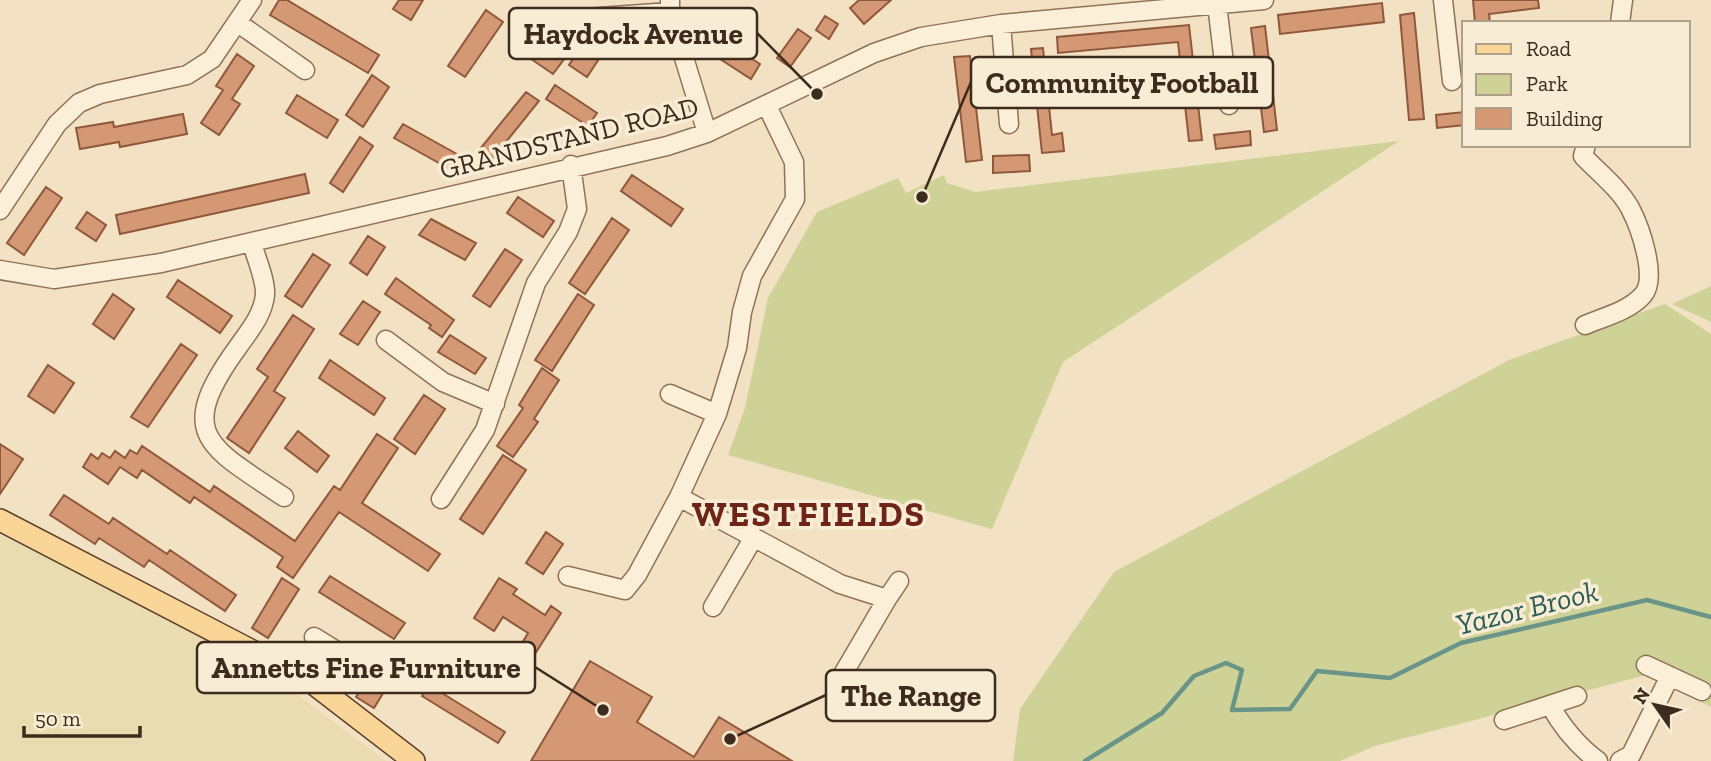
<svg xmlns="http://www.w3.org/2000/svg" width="1711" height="761" viewBox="0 0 1711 761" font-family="'Zilla Slab',serif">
	<rect width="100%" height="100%" fill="#f2e2c3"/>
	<!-- farmland -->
	<path fill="#e9dcb0" d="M0 535 110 588 268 673 386 761H0Z"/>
	<!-- green -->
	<path fill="#ced296" d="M1399 141 1063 362 992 529 728 455 745 408 768 298 817 212 898 178 906 193 944 175 947 183 975 192Z
		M1711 286V322L1672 304Z
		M1665 304 1711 334V707L1646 675 1375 746 1340 761H1013L1020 709 1114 572 1509 360Z"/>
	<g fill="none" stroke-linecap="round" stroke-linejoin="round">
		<!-- stream -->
		<path stroke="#6b9488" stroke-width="4.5" d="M1085 761 1162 713 1194 676 1226 663 1242 670 1232 710 1290 709 1317 671 1390 678 1461 643 1647 600 1711 617"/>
	</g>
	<!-- building -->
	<path fill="#d49875" stroke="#90583b" stroke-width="2" d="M279 0H287L379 55 368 73 270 15Z
		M399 0H423L411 20 393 9Z
		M859 0H891L864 24 850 8Z
		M1473 0H1538L1539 8 1489 14 1490 23H1475Z
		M1382 3 1384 22 1280 34 1278 15Z
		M486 10 503 22 465 77 448 66Z
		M1414 13 1424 119 1409 120 1400 15Z
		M825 16 838 24 829 39 816 30Z
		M1189 25 1202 140 1189 141 1178 42 1058 53 1057 37Z
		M1265 26 1277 130 1264 132 1251 28Z
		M798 29 811 38 790 67 777 58Z
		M707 30 760 64 751 79 697 44Z
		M527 32 565 58 553 74 515 48Z
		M590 33 608 45 587 77 569 65Z
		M1043 48 1052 135 1062 133 1064 151 1042 153 1031 49Z
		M237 54 254 66 232 99 240 104 219 135 201 123 223 90 216 86Z
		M970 56 982 160 966 162 954 57Z
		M372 75 389 87 363 127 346 115Z
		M555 85 597 113 588 126 546 99Z
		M526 92 539 101 493 158 480 149Z
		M297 95 338 120 327 138 286 113Z
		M1464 112V125L1437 128 1436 115Z
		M183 114 187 134 120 147 119 142 80 149 76 128 113 122 114 127Z
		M403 124 464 158 455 172 394 138Z
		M1250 131 1251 145 1216 149 1214 135Z
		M360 137 373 146 343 192 330 183Z
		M1029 155 1030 171 993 173V156Z
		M305 174 309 193 120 234 116 215Z
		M632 175 683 209 671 226 621 191Z
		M46 187 62 198 24 255 7 243Z
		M518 197 554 221 543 237 507 213Z
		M87 212 106 225 96 241 76 228Z
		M612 218 629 230 585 294 569 283Z
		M431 219 476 243 465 260 419 235Z
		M368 236 385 247 367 275 350 263Z
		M505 249 522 260 490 307 473 296Z
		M313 254 330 265 302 307 285 296Z
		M396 278 454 320 442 337 429 328 431 325 385 294Z
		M178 280 232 316 220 333 167 297Z
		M113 294 134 309 114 339 93 324Z
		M578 294 594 305 552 371 535 360Z
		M363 301 380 312 358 345 340 334Z
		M293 315 314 329 274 391 285 398 249 453 227 438 268 377 257 369Z
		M450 335 486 358 475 374 438 352Z
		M181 344 197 355 148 427 131 417Z
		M330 360 385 398 374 415 319 378Z
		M48 365 74 383 54 413 28 396Z
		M542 368 559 380 534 419 538 422 513 457 497 446 523 408 519 405Z
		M424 395 445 409 415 454 394 439Z
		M298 431 329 456 317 472 285 448Z
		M377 434 398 448 362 503 440 554 428 571 339 512 293 578 277 567 283 557 194 497 190 503 142 470 137 478 120 467 108 484 83 467 91 454 98 459 102 453 110 458 115 451 125 458 130 450 137 454 142 446 210 492 214 486 295 541 334 486 340 490Z
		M0 444 23 459 0 494Z
		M503 455 526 470 483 534 460 519Z
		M64 495 109 524 113 518 167 554 170 550 236 595 225 611 149 560 144 567 99 538 95 544 50 515Z
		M546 532 563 544 543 574 526 563Z
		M330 576 405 623 394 639 319 592Z
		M282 578 299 589 268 638 252 628Z
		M499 578 517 589 513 594 545 615 551 606 561 613 533 657 519 648 528 633 503 617 494 631 474 618Z
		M388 646 405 657 374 708 356 697Z
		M590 661 652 697 637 722 694 757 719 717 792 761H531Z
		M429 685 505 732 498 743 422 696Z"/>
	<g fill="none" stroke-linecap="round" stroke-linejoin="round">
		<defs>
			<path id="minor" d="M670 0V12L707 133
				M1443 0 1452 81
				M1217 4 1229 105
				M543 21 670 12
				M238 23 305 70
				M1620 23 1623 0
				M1001 24 1009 124
				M0 210 57 124 79 103 100 94 187 75 212 59 252 0
				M252 243C256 258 266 280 265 295 263 315 249 331 238 347 174 435 208 446 284 497
				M0 270 54 279 161 263 667 146 707 133 874 53 921 37 1001 24 1264 0
				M1585 325C1604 317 1629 311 1643 295 1658 278 1640 227 1630 208 1619 188 1598 172 1583 156L1586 145
				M386 340 443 382 495 404
				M670 394 717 414
				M679 497 840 584 887 599 843 674
				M441 499 485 430 536 283 568 232 577 209 571 165
				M568 576 625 590 637 575 679 497 717 414 737 348 742 312 752 276 795 199 794 162 767 106
				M887 599 899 581
				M713 607 754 537
				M314 637 351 660
				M1646 665 1702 691
				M310 681 332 648
				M1550 705C1562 727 1578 746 1598 761
				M1504 720 1577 696
				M1620 761 1631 755 1670 676"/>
			<path id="major" d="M0 520 310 681 414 761"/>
		</defs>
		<!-- minor casing -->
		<use href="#minor" stroke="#8f7258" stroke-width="21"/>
		<!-- major casing -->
		<use href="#major" stroke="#5c402c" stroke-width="24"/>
		<!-- minor -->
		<use href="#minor" stroke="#fcefd8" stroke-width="18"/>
		<!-- major -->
		<use href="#major" stroke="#f9d598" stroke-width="21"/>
	</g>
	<g text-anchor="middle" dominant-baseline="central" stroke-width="7" stroke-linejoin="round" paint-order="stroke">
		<!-- street labels -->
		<g font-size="28" fill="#3d2b1d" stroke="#f9ecd4">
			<text transform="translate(569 138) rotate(-14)">GRANDSTAND ROAD</text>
		</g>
		<!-- water labels -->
		<g font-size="30" font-style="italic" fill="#2b5e58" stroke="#f9ecd4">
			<text transform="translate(1527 608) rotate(-14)">Yazor Brook</text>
		</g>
		<!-- district labels -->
		<g font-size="35" font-weight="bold" letter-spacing="2" fill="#6e2518" stroke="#f9ecd4">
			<text x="809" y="514">WESTFIELDS</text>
		</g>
	</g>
	<!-- callouts -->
	<path fill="none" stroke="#3d2b1d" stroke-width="2.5" d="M817 94L757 33M922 197L971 82M603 710L535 667M730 739L826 695"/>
	<g fill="#3d2b1d" stroke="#f9ecd4" stroke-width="2.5">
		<circle cx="817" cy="94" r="7"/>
		<circle cx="922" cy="197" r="7"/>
		<circle cx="603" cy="710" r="7"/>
		<circle cx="730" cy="739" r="7"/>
	</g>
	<g fill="#f9ecd4" stroke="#3d2b1d" stroke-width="2.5">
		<rect x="509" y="8" width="248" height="51" rx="7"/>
		<rect x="971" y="57" width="302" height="51" rx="7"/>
		<rect x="197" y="642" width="338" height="51" rx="7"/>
		<rect x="826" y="670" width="169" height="51" rx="7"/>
	</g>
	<g font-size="30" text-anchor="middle" font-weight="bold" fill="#3d2b1d">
		<text x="633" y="44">Haydock Avenue</text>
		<text x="1122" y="93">Community Football</text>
		<text x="366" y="678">Annetts Fine Furniture</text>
		<text x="911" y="706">The Range</text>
	</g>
	<!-- legend -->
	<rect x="1462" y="21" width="228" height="126" fill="#f9ecd4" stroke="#ae9f8b" stroke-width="2"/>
	<rect x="1476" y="44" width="35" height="10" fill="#f9d598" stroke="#ae9f8b" stroke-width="2"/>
	<text x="1526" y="56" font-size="21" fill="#3d2b1d">Road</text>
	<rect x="1476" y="74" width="35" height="21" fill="#ced296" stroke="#ae9f8b" stroke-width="2"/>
	<text x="1526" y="91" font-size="21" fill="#3d2b1d">Park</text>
	<rect x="1476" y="108" width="35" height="21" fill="#d49875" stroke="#ae9f8b" stroke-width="2"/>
	<text x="1526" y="126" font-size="21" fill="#3d2b1d">Building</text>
	<!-- north arrow -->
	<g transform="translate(1655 705) rotate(304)" stroke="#f9ecd4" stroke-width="5" paint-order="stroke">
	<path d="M0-5L12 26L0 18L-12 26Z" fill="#3d2b1d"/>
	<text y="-10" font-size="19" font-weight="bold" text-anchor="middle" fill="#3d2b1d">N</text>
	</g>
	<!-- scale -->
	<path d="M24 726v10h116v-10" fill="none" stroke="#3d2b1d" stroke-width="3.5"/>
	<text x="35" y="726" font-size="21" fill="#3d2b1d" stroke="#f9ecd4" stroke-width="5" paint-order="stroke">50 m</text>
</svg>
